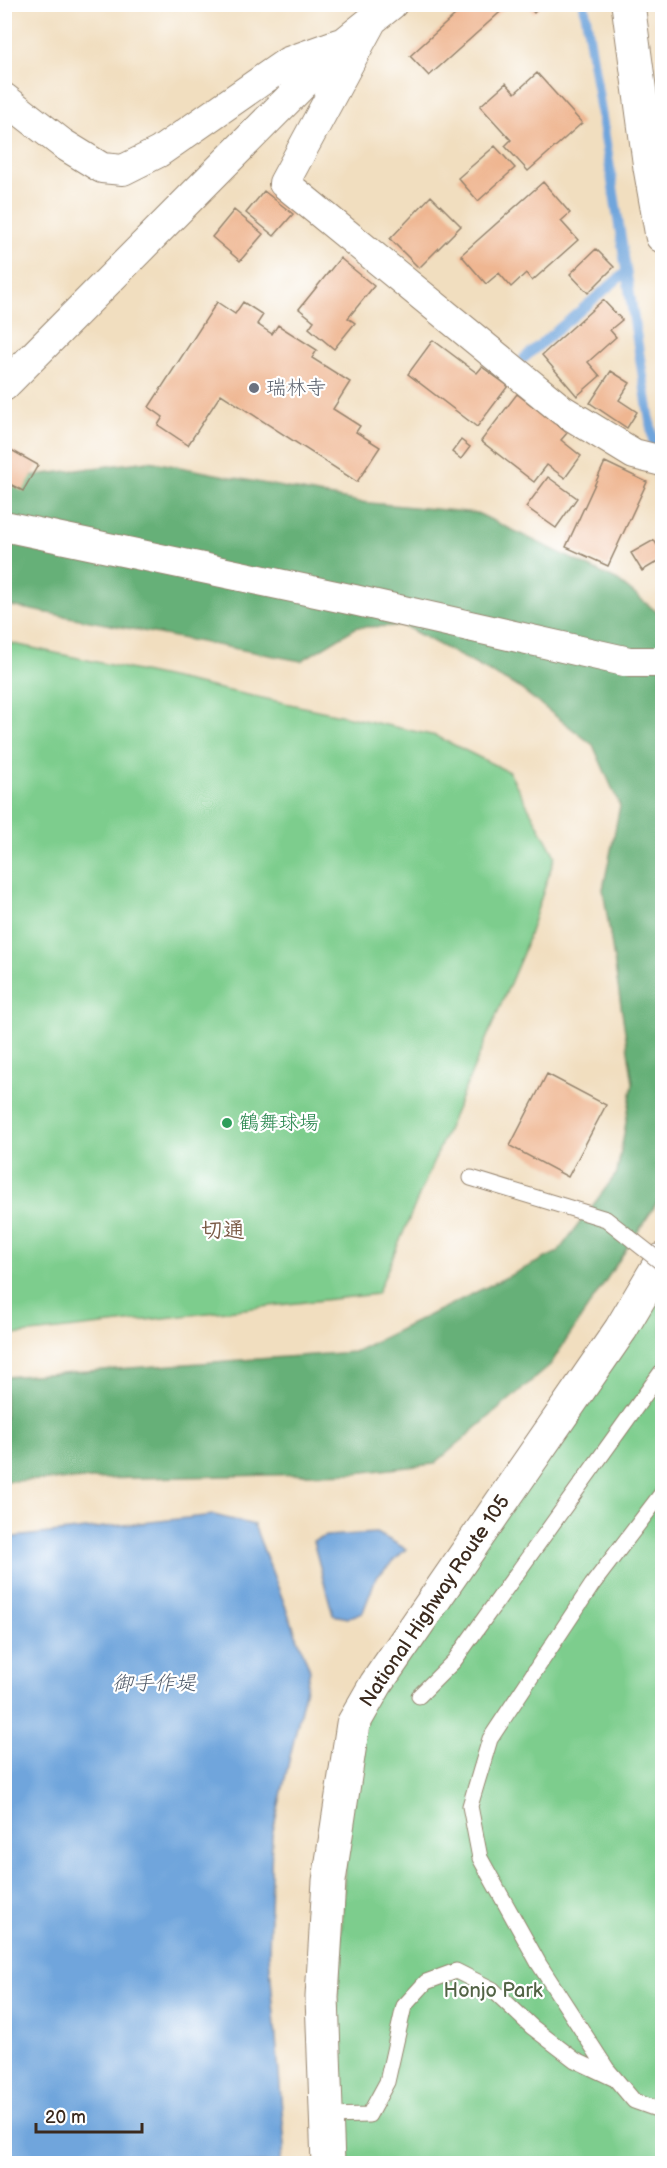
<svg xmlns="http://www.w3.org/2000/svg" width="667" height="2168" viewBox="0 0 667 2168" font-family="'Balsamiq Sans','Klee One',sans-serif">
	<rect width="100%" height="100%" fill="#fff"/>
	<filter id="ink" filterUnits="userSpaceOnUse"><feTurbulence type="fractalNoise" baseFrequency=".0167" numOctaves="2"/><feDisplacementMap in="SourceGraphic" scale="12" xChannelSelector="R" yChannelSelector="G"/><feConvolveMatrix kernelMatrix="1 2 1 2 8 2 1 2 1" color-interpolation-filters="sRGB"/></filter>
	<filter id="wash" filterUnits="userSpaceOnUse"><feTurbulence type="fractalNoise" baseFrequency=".008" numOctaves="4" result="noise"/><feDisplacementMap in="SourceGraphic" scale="24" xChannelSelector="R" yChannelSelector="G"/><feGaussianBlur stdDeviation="1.35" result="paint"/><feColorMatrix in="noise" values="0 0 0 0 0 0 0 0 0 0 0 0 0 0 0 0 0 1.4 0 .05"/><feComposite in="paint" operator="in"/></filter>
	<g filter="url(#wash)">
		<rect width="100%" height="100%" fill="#f1debf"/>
		<!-- green -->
		<path fill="#7dcd8d" stroke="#5c7c56" stroke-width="1.5" d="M5 642 436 736 509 772 555 856 523 953 377 1294 5 1336Z
			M662 1260V2163L328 2164 353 1724Z"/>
		<!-- forest -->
		<path fill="#66b078" stroke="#506d4b" stroke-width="1.5" d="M149 461 359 502 477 513 618 581 662 616V1195L550 1365 434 1464 356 1473 5 1481V1377L354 1352 558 1252 617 1173 633 1083 603 889 620 806 593 745 518 687 404 626 357 627 301 661 5 605 4 479Z"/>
		<!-- water -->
		<path fill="#6fa5dc" stroke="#55687d" stroke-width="1.5" d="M214 1515 254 1525 310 1670 272 1835 269 1954 285 2146 279 2163H5V1538Z
			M377 1533 406 1549 376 1578 363 1612 348 1618 333 1615 313 1541 326 1536Z"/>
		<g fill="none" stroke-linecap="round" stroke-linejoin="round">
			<!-- stream -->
			<path stroke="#6fa5dc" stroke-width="10" d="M584 4 662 497
				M524 358 625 273"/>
		</g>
		<g id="blocks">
			<!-- building -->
			<path fill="#efb691" d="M526 4H543L534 13Z
				M466 5H508L429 76 410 56Z
				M537 73 582 123 528 171 505 146 511 140 480 106 506 83 515 93Z
				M495 146 515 168 478 201 458 178Z
				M543 182 570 213 561 221 578 240 532 281 526 273 511 287 499 273 486 284 461 255Z
				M264 191 293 214 274 236 246 213Z
				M431 196 461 226 419 268 390 239Z
				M234 210 263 234 240 261 212 237Z
				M596 249 614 267 588 293 570 274Z
				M340 258 374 286 348 318 355 323 334 349 309 328 314 321 299 309Z
				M603 300 622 320 610 330 616 337 588 362 600 376 577 396 542 355Z
				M217 302 235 314 243 302 263 315 257 324 272 334 278 325 317 350 312 358 350 382 333 409 360 426 356 432 380 447 357 482 221 394 188 445 158 425 163 417 149 407Z
				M433 340 477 373 482 367 508 386 477 427 408 374Z
				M611 371 630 383 619 400 637 412 627 428 590 403Z
				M517 394 567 433 561 440 581 456 565 478 547 465 534 482 481 441Z
				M461 440 470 447 461 459 452 452Z
				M4 446 38 465 23 491 4 481Z
				M605 462 647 482 608 566 566 547Z
				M548 477 577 498 556 528 526 507Z
				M654 540 662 554V559L642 571 631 553Z
				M547 1074 606 1105 568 1177 510 1146Z"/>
		</g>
	</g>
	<g filter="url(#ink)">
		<use href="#blocks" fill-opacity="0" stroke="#96846e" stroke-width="1.5"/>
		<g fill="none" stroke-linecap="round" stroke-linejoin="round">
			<defs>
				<path id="service" d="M471 1178 606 1219 634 1241
					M662 1493 592 1585 490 1739 470 1806 480 1858 539 1964 607 2069 634 2101 662 2111
					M419 1696 454 1661 662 1371
					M326 2116 369 2115 387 2082 404 2006 426 1982 456 1971 492 1989 532 2027 575 2060 613 2078"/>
				<path id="minor" d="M371 22 284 183 562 410 634 454 662 461
					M4 98 63 144 102 168 123 170 159 152 288 62 338 44
					M4 386 346 41 392 4
					M4 526 354 600 629 662H662"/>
				<path id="trunk" d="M628 4 650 168 662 236
					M328 2164 322 1997 329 1881 353 1724 376 1684 621 1329 662 1260"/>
			</defs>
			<!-- service casing -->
			<use href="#service" stroke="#96846e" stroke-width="17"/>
			<!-- minor casing -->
			<use href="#minor" stroke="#96846e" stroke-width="32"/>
			<!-- trunk casing -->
			<use href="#trunk" stroke="#96846e" stroke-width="35"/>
			<!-- service -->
			<use href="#service" stroke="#fff" stroke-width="15"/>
			<!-- minor -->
			<use href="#minor" stroke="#fff" stroke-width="30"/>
			<!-- trunk -->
			<use href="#trunk" stroke="#fff" stroke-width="33"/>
			<defs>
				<path id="service-bridge" d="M634 1241 662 1263"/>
			</defs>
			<!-- service-bridge casing -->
			<use href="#service-bridge" stroke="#96846e" stroke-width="17" stroke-linecap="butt"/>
			<!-- service-bridge -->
			<use href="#service-bridge" stroke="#fff" stroke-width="15"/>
		</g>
	</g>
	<!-- markers -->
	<circle fill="#6b7280" stroke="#fff" stroke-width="2" cx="254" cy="388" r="6"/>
	<circle fill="#2e9e5b" stroke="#fff" stroke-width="2" cx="227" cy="1123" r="6"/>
	<g text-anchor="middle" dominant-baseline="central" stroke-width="4.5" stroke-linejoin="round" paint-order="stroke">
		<!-- worship labels -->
		<g font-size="20" fill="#5b616d" stroke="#fff" text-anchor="start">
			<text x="266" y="388">瑞林寺</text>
		</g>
		<!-- leisure labels -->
		<g font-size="20" fill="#27864d" stroke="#fff" text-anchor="start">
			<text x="239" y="1123">鶴舞球場</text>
		</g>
		<!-- street labels -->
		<g font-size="20" fill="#3b2a1e" stroke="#fff">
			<text transform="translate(435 1601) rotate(-56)">National Highway Route 105</text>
		</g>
		<!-- park labels -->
		<g font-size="20" fill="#526345" stroke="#fff">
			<text x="493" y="1991">Honjo Park</text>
		</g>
		<!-- water labels -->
		<g font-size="21" font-style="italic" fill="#505b6a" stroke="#fff">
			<text x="154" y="1683">御手作堤</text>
		</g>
		<!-- quarter labels -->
		<g font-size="22" font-weight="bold" fill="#7a5b46" stroke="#fff">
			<text x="223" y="1230">切通</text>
		</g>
	</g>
	<!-- margin -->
	<rect width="667" height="2168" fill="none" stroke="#fff" stroke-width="24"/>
	<!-- scale -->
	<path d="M36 2123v9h106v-9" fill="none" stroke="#3b2a1e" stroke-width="3"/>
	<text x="45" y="2123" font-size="18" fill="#3b2a1e" stroke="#ffffff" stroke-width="4.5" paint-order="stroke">20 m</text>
</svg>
